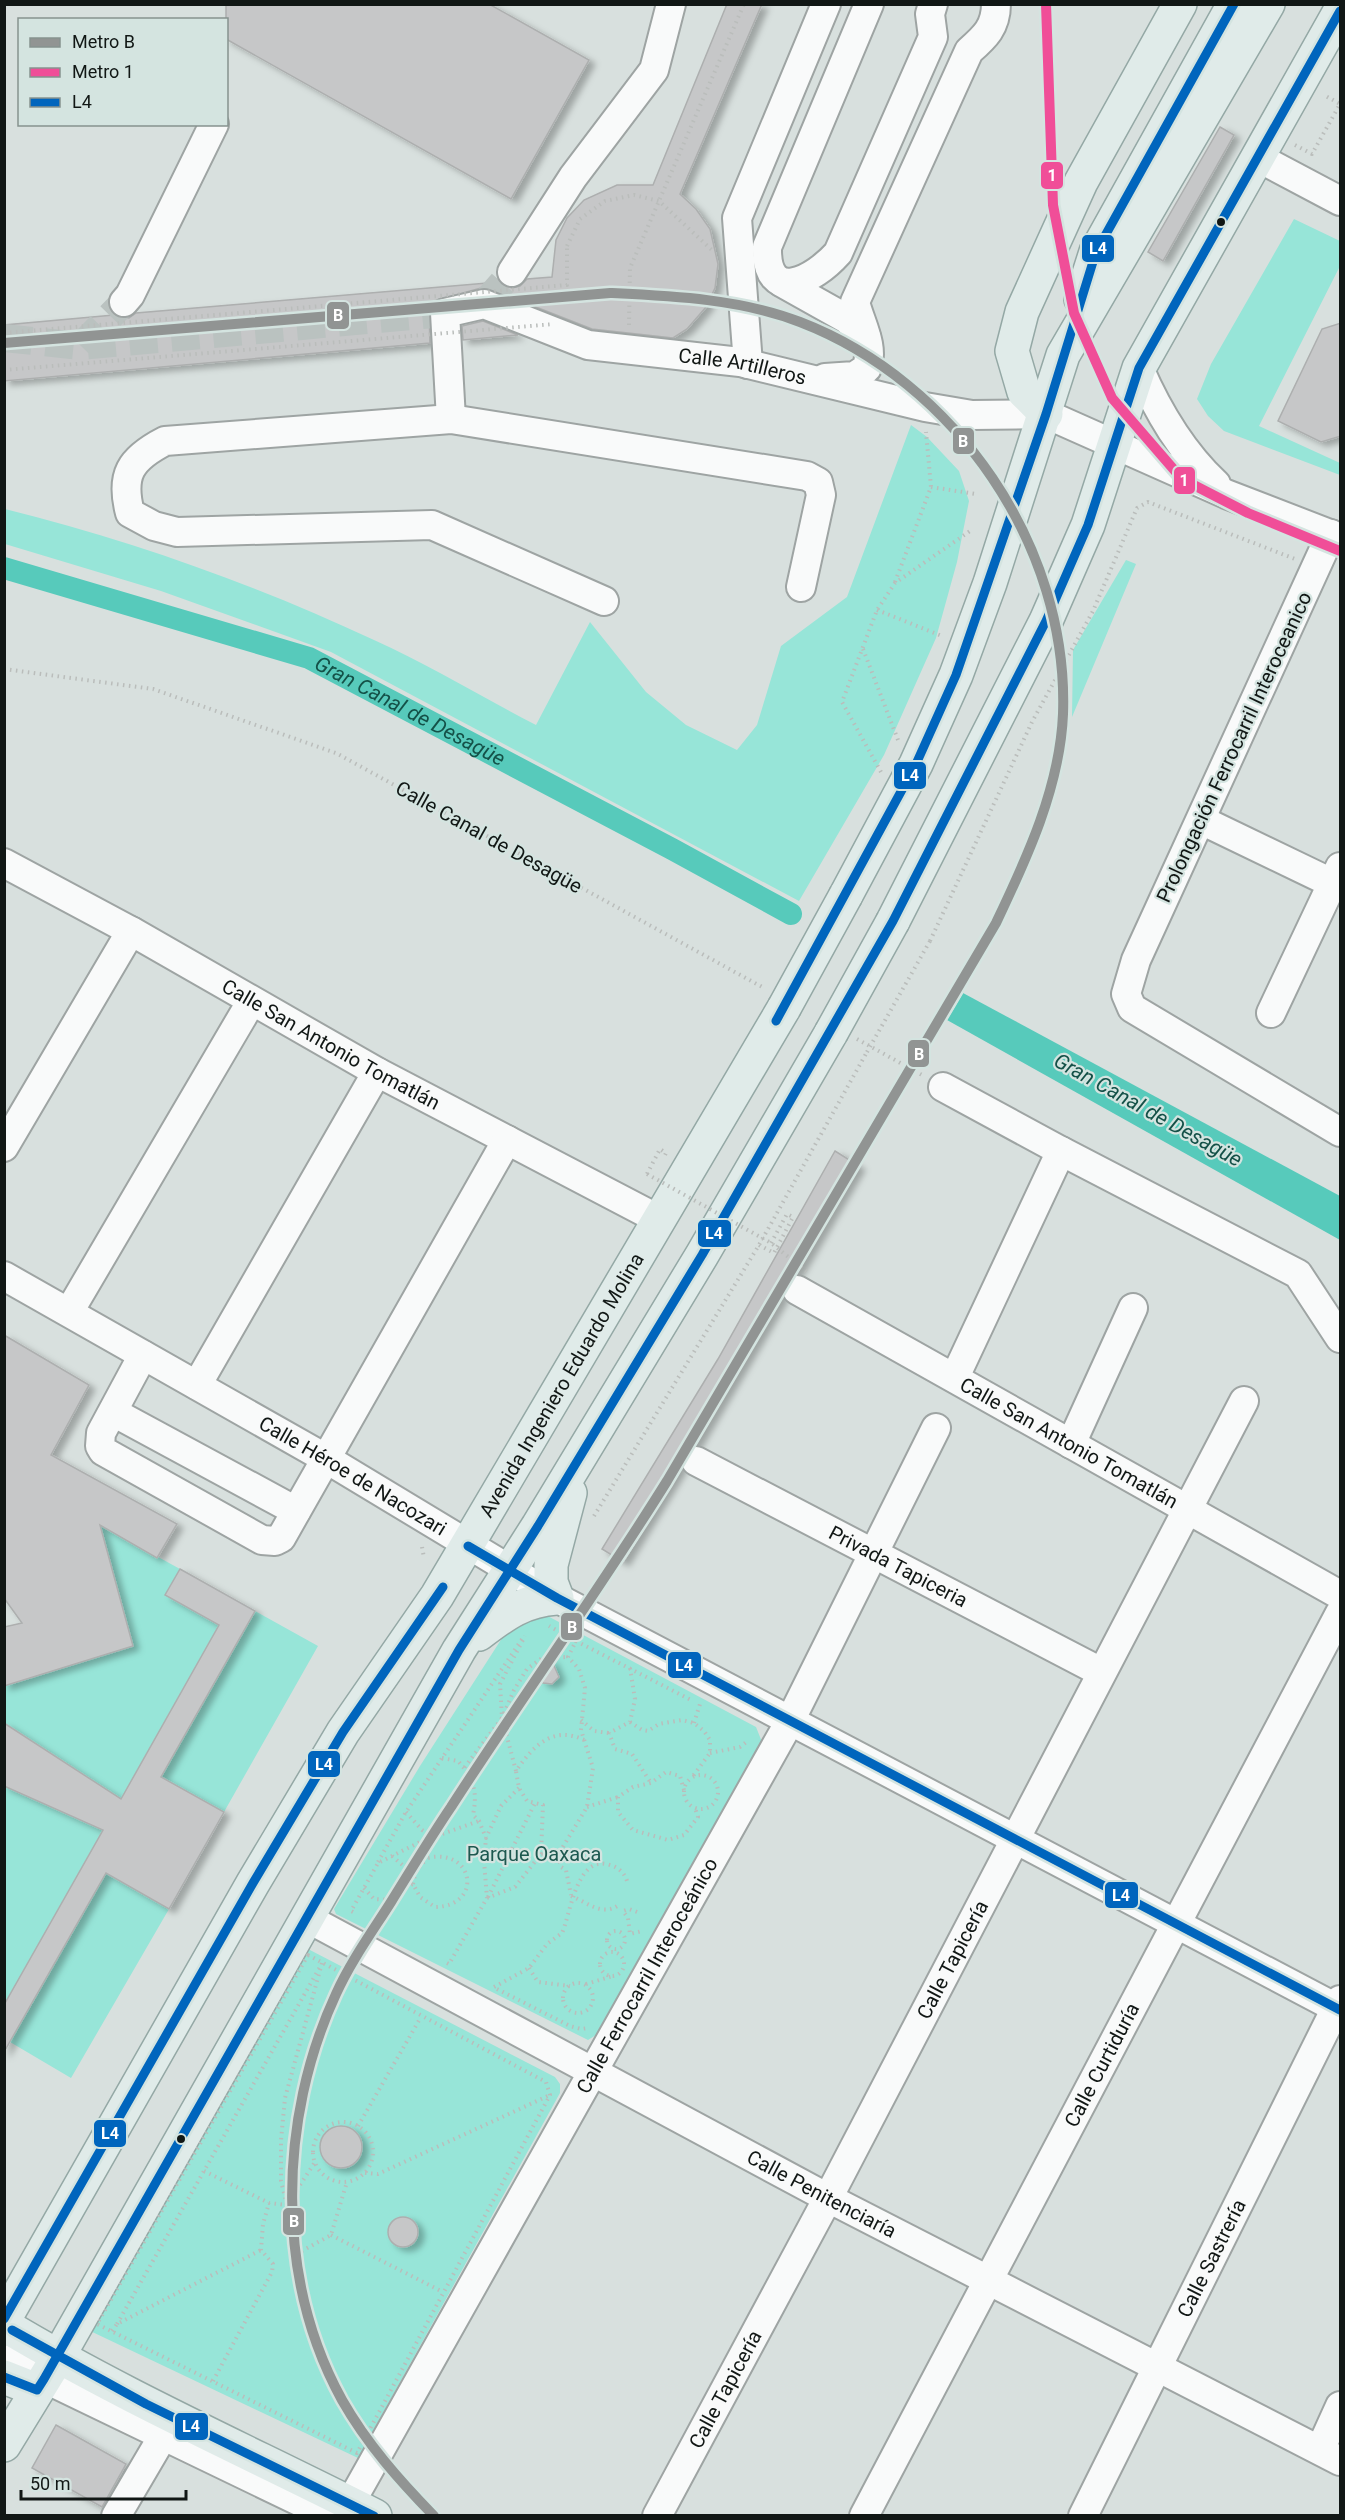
<svg xmlns="http://www.w3.org/2000/svg" width="1345" height="2520" viewBox="0 0 1345 2520" font-family="Roboto,sans-serif">
	<defs>
		<filter id="shadow"><feDropShadow dx="6" dy="4" stdDeviation="3" flood-color="#0004"/></filter>
	</defs>
	<rect width="100%" height="100%" fill="#d8e0de"/>
	<!-- green -->
	<path fill="#97e5d8" d="M1294 219 1340 241V266L1259 426 1340 463V475L1224 431 1208 416 1197 399 1211 364Z
		M911 425 927 437 959 471 969 501 957 562 936 638 884 755 799 901 331 652 161 591 5 544V509C132 541 255 584 374 640 429 665 482 697 536 725L590 622 646 692 686 725 737 750 757 725 781 646 847 597Z
		M1126 560 1136 564 1072 717 1073 650Z
		M100 1525 180 1569 166 1595 219 1625 121 1799 5 1723 4 1686 133 1646Z
		M255 1611 318 1646 224 1812 161 1777Z
		M542 1613 756 1727 762 1742 761 1751 596 2035 588 2040 336 1914 334 1909 420 1766 504 1635Z
		M5 1786 103 1830 7 2002 5 2000Z
		M106 1873 169 1909 71 2078 10 2042Z
		M308 1949 555 2077 560 2084V2093L358 2458 86 2329Z"/>
	<!-- water -->
	<path fill="#57cabb" d="M963 993 1340 1196V1240L947 1020Z"/>
	<g fill="none" stroke-linecap="round" stroke-linejoin="round">
		<!-- canal -->
		<path stroke="#57cabb" stroke-width="22" id="s1" d="M4 568 309 658 672 849 791 914"/>
	</g>
	<!-- building -->
	<path fill="#c6c7c8" stroke="#adafaf" stroke-width="1.5" filter="url(#shadow)" d="M226 4H489L589 60 511 199 226 39Z
		M727 4H762L680 194 696 209 710 229 718 264 715 288 706 307 687 329 673 338 592 329 490 289 481 288 434 301 429 313 430 343 4 381V325L114 315 129 318 136 313 499 282 512 288 520 286 527 279 552 277 556 240 567 218 584 200 617 185H653Z
		M1220 127 1234 135 1163 261 1148 252Z
		M483 321 518 335 463 340 462 326Z
		M1341 323V436L1321 442 1278 421 1322 329Z
		M835 1151 859 1166 796 1274 783 1281 781 1290 782 1297 695 1445 682 1453 681 1467 623 1562 602 1549 718 1359Z
		M4 1335 89 1385 51 1455 177 1524 157 1558 100 1525 133 1646 4 1686V1627L22 1623 4 1598Z
		M180 1569 255 1611 161 1777 224 1812 169 1909 106 1873 4 2052V2005L103 1830 4 1786V1723L121 1799 219 1625 165 1595Z
		M551 1659 559 1677 552 1684 543 1683 539 1674Z
		M320 2147a21 21 0 1 1 42 0a21 21 0 1 1-42 0Z
		M388 2232a15 15 0 1 1 30 0a15 15 0 1 1-30 0Z
		M56 2425 126 2464 102 2507 32 2468Z"/>
	<g fill="none" stroke-linecap="round" stroke-linejoin="round">
		<!-- minor-tunnel -->
		<path stroke="#bac2c0" stroke-width="28" stroke-dasharray="28 14" stroke-linecap="butt" d="M484 304 512 272
			M4 338 81 346 445 313
			M81 346 124 302"/>
		<defs>
			<g id="minor">
				<path d="M869 4 767 247C766 306 814 280 838 253L933 37 930 14 933 4"/>
				<path d="M1257 157 1340 201"/>
				<path d="M512 272 573 177 654 70 671 4"/>
				<path d="M781 282 847 319 866 337"/>
				<path d="M124 302 130 295 214 124"/>
				<path d="M748 364 737 218 826 4"/>
				<path d="M1139 368C1158 412 1181 451 1216 484"/>
				<path d="M825 378 855 376 867 368C874 345 861 325 855 302L969 51C985 37 996 27 996 4"/>
				<path id="s2" d="M451 419 445 313 484 304 588 345 740 362 925 407 972 415 1046 414 1226 494 1340 538"/>
				<path d="M1331 534 1136 960 1126 994 1132 1008 1340 1132"/>
				<path d="M604 601 432 525 177 532 154 526 130 513C120 475 130 459 165 441L451 419 807 476 818 482 821 495 801 587"/>
				<path d="M1201 820 1340 887"/>
				<path id="s3" d="M4 863 131 931 377 1072 660 1220"/>
				<path d="M1271 1013 1340 867"/>
				<path d="M943 1087 1061 1151"/>
				<path d="M4 1147 131 931"/>
				<path id="s4" d="M4 1276 325 1458 557 1598 1340 2010"/>
				<path id="s5" d="M797 1290 1340 1595"/>
				<path d="M69 1312 251 1002"/>
				<path d="M143 1355 101 1433 100 1446 103 1451 262 1540 275 1541 281 1538 507 1140"/>
				<path d="M955 1377 1061 1151 1298 1274 1340 1338"/>
				<path d="M197 1385 377 1072"/>
				<path d="M113 1412 296 1511"/>
				<path d="M1071 1444 1133 1308"/>
				<path id="s6" d="M696 1461 1101 1672"/>
				<path id="s7" d="M307 1918 828 2198 1340 2461"/>
				<path d="M4 2359 330 2516"/>
				<path d="M1320 2450 1340 2406"/>
				<path d="M116 2516 173 2419"/>
				<path id="s8" d="M343 2516 790 1721 936 1428"/>
				<path id="s9" d="M657 2516 828 2198 1244 1401"/>
				<path id="s10" d="M864 2516 1340 1613"/>
				<path id="s11" d="M1083 2516 1340 2000"/>
			</g>
			<g id="major">
				<path d="M1081 299 1096 252 1234 4"/>
				<path d="M1046 414 1024 392 1012 351 1022 312 1081 182 1180 4"/>
				<path d="M846 895 916 764 956 675 990 583 1063 355 1268 4"/>
				<path d="M893 921 1046 621 1088 525 1139 368 1340 11"/>
				<path d="M479 1634C505 1614 524 1600 557 1598L551 1582V1565L570 1493"/>
				<path id="s12" d="M4 2320 253 1883 343 1732 437 1596 784 1008"/>
				<path d="M4 2325C124 2397 251 2453 375 2516"/>
				<path d="M4 2377 37 2390"/>
				<path d="M4 2445 58 2357 459 1650 538 1526 702 1255 831 1033"/>
			</g>
		</defs>
		<!-- minor casing -->
		<use href="#minor" stroke="#9ea4a3" stroke-width="32"/>
		<!-- major casing -->
		<use href="#major" stroke="#94a8a5" stroke-width="36"/>
		<!-- path -->
		<path stroke="#babdbb" stroke-width="4" stroke-dasharray="1.5 4.5" stroke-linecap="butt" d="M1295 145 1312 154 1340 104 1324 95
			M567 246 580 219 605 201 634 195 659 201 714 252
			M629 325 630 268 744 4
			M931 487 976 494
			M895 582 931 487 926 432
			M877 610 942 636
			M863 649 898 740
			M4 669 153 689 336 753 764 988
			M881 772 842 702 877 610 895 583 970 531
			M930 941 1032 722 1093 611 1137 508 1148 502 1295 559
			M857 1039 922 1075
			M647 1174 660 1149 666 1153 665 1155
			M759 1245 774 1253 793 1217 787 1214 771 1243
			M594 1516 759 1245 867 1052
			M422 1547 424 1558
			M576 1641 693 1701
			M630 1668 635 1699 630 1722 609 1733 615 1749 632 1754 651 1783
			M581 1720 594 1731 609 1733
			M630 1722 642 1730 648 1731 659 1724 682 1720 694 1723 704 1731 710 1740V1753L693 1776
			M694 1723 700 1704
			M710 1753 740 1747 749 1740
			M442 1758 458 1761 464 1768
			M516 1771 502 1718 514 1690 527 1669 542 1658 568 1657
			M684 1792a17 17 0 1 1 34 0a17 17 0 1 1-34 0Z
			M519 1788 501 1806 486 1838 479 1821 473 1815C477 1795 475 1784 464 1768L502 1718 500 1684 525 1636
			M684 1790 680 1776 666 1772 651 1783 633 1787 618 1797V1812L633 1830 668 1840 684 1835 698 1817 695 1808
			M587 1807 618 1797
			M406 1812 422 1830 435 1837
			M561 1850 559 1859 561 1867 566 1870 571 1895
			M541 1854 561 1850 587 1807 593 1768 581 1730 585 1688 579 1669 568 1657 576 1641 549 1626
			M392 1856 407 1869 416 1871
			M378 1862 406 1812 522 1639
			M413 1884 416 1871 427 1858
			M364 1888 374 1899 390 1900
			M571 1896C587 1902 603 1918 620 1904
			M488 1897 535 1803
			M487 1898 515 1887 541 1854 543 1805 527 1801 519 1788 516 1771C533 1746 553 1725 584 1740
			M353 1912 351 1911 378 1863 422 1841
			M637 1912 629 1909 623 1911 628 1918 630 1934 642 1931
			M380 1927C391 1909 391 1892 413 1884L420 1897 435 1907C484 1906 474 1847 427 1858L422 1841 479 1821
			M607 1940a9 9 0 1 1 18 0a9 9 0 1 1-18 0Z
			M600 1964a12 12 0 1 1 24 0a12 12 0 1 1-24 0Z
			M308 1955 546 2082 550 2095 357 2453 97 2324Z
			M322 1963 285 2098 281 2140V2181L287 2205 288 2233 294 2275 308 2333 336 2399 360 2437
			M447 1963 449 1964 487 1898 484 1861 486 1838
			M529 1968 538 1982 570 1986
			M563 1998a15 15 0 1 1 30 0a15 15 0 1 1-30 0Z
			M586 1984 613 1976
			M494 1987 529 1968 547 1944 562 1933C570 1916 576 1858 606 1864 616 1866 624 1871 627 1881
			M497 1989 570 2026 581 2029 588 2028
			M313 2152a30 30 0 1 1 60 0a30 30 0 1 1-60 0Z
			M358 2126 421 2017
			M204 2171 269 2203 287 2205
			M365 2173 378 2174 550 2095
			M287 2205 315 2162
			M331 2235 443 2292
			M291 2257 331 2235 347 2182
			M117 2324 320 1967
			M112 2331 117 2324 261 2250
			M213 2381 272 2272 273 2264 261 2250 263 2224 269 2203"/>
		<!-- minor -->
		<use href="#minor" stroke="#f9fafa" stroke-width="28"/>
		<!-- major -->
		<use href="#major" stroke="#e0ebe9" stroke-width="33"/>
		<defs>
			<path id="major-bridge" d="M784 1008 846 895
				M831 1033 893 921"/>
		</defs>
		<!-- major-bridge casing -->
		<use href="#major-bridge" stroke="#94a8a5" stroke-width="36" stroke-linecap="butt"/>
		<!-- path-bridge -->
		<path stroke="#babdbb" stroke-width="4" stroke-dasharray="1.5 4.5" stroke-linecap="butt" d="M4 333 567 285V246
			M4 370 554 324
			M867 1052 930 941
			M647 1174 771 1243 807 1272"/>
		<!-- major-bridge -->
		<use href="#major-bridge" stroke="#e0ebe9" stroke-width="33"/>
		<defs>
			<path id="bus-1" d="M776 1021 916 764 956 675 1046 414 1096 252 1234 4
				M468 1546 557 1598 1340 2010
				M4 2319 253 1883 343 1732 443 1587
				M12 2330 146 2404 374 2516
				M4 2377 37 2390 44 2379 459 1650 538 1526 702 1255 893 921 1046 621 1088 525 1139 368 1340 11"/>
		</defs>
		<!-- bus-1 casing -->
		<use href="#bus-1" stroke="#d4e4e0" stroke-width="14"/>
		<!-- bus-1 -->
		<use href="#bus-1" stroke="#0065bd" stroke-width="9"/>
		<defs>
			<path id="metro-1" d="M4 343 610 293C673 296 741 299 800 322 956 382 1069 547 1063 714 1060 787 1027 858 996 923L667 1481C598 1592 522 1697 451 1807 430 1838 411 1870 391 1902 372 1932 351 1961 336 1994 278 2119 275 2278 342 2400 367 2444 399 2480 434 2516"/>
			<path id="metro-2" d="M1046 4 1053 205 1074 313 1112 398 1182 479 1248 513 1340 551"/>
		</defs>
		<!-- metro-1 casing -->
		<use href="#metro-1" stroke="#d4e4e0" stroke-width="15"/>
		<!-- metro-2 casing -->
		<use href="#metro-2" stroke="#d4e4e0" stroke-width="15"/>
		<!-- metro-1 -->
		<use href="#metro-1" stroke="#919493" stroke-width="10"/>
		<!-- metro-2 -->
		<use href="#metro-2" stroke="#f04e98" stroke-width="10"/>
	</g>
	<!-- markers -->
	<g fill="#111715" stroke="#d4e4e0" stroke-width="2">
		<circle cx="1221" cy="222" r="5"/>
		<circle cx="181" cy="2139" r="5"/>
	</g>
	<g text-anchor="middle" dominant-baseline="central" stroke-width="4.5" stroke-linejoin="round" paint-order="stroke">
		<!-- street labels -->
		<g font-size="20" fill="#111715" stroke="#d4e4e0">
			<text stroke="none"><textPath href="#s2" startOffset="414">Calle Artilleros</textPath></text>
			<text transform="translate(1234 747) rotate(-65)">Prolongación Ferrocarril Interoceanico</text>
			<text transform="translate(489 837) rotate(29)">Calle Canal de Desagüe</text>
			<text stroke="none"><textPath href="#s3" startOffset="374">Calle San Antonio Tomatlán</textPath></text>
			<text stroke="none"><textPath href="#s12" startOffset="1089">Avenida Ingeniero Eduardo Molina</textPath></text>
			<text stroke="none"><textPath href="#s5" startOffset="312">Calle San Antonio Tomatlán</textPath></text>
			<text stroke="none"><textPath href="#s4" startOffset="402">Calle Héroe de Nacozari</textPath></text>
			<text stroke="none"><textPath href="#s6" startOffset="228">Privada Tapiceria</textPath></text>
			<text stroke="none"><textPath href="#s9" startOffset="630">Calle Tapicería</textPath></text>
			<text stroke="none"><textPath href="#s8" startOffset="620">Calle Ferrocarril Interoceánico</textPath></text>
			<text stroke="none"><textPath href="#s10" startOffset="510">Calle Curtiduría</textPath></text>
			<text stroke="none"><textPath href="#s7" startOffset="584">Calle Penitenciaría</textPath></text>
			<text stroke="none"><textPath href="#s11" startOffset="288">Calle Sastrería</textPath></text>
			<text stroke="none"><textPath href="#s9" startOffset="144">Calle Tapicería</textPath></text>
		</g>
		<!-- park labels -->
		<g font-size="20" fill="#1d584f" stroke="#d4e4e0">
			<text x="534" y="1854">Parque Oaxaca</text>
		</g>
		<!-- water labels -->
		<g font-size="21" font-style="italic" fill="#145148" stroke="#d4e4e0">
			<text stroke="none"><textPath href="#s1" startOffset="432">Gran Canal de Desagüe</textPath></text>
			<text transform="translate(1148 1110) rotate(29)">Gran Canal de Desagüe</text>
		</g>
	</g>
	<g stroke="#d4e4e0" stroke-width="2">
		<rect x="1040" y="161" width="24" height="29" rx="6" fill="#f04e98"/>
		<rect x="1081" y="234" width="34" height="29" rx="6" fill="#0065bd"/>
		<rect x="326" y="301" width="24" height="29" rx="6" fill="#919493"/>
		<rect x="952" y="427" width="23" height="28" rx="6" fill="#919493"/>
		<rect x="1173" y="466" width="23" height="29" rx="6" fill="#f04e98"/>
		<rect x="893" y="761" width="34" height="29" rx="6" fill="#0065bd"/>
		<rect x="907" y="1039" width="23" height="29" rx="6" fill="#919493"/>
		<rect x="697" y="1219" width="35" height="29" rx="6" fill="#0065bd"/>
		<rect x="560" y="1612" width="23" height="29" rx="6" fill="#919493"/>
		<rect x="667" y="1651" width="35" height="28" rx="6" fill="#0065bd"/>
		<rect x="307" y="1750" width="34" height="28" rx="6" fill="#0065bd"/>
		<rect x="1104" y="1881" width="35" height="28" rx="6" fill="#0065bd"/>
		<rect x="93" y="2119" width="34" height="29" rx="6" fill="#0065bd"/>
		<rect x="282" y="2207" width="23" height="29" rx="6" fill="#919493"/>
		<rect x="174" y="2412" width="35" height="29" rx="6" fill="#0065bd"/>
	</g>
	<g font-size="16" text-anchor="middle" font-weight="bold" fill="#fff">
		<text x="1052" y="181">1</text>
		<text x="1098" y="254">L4</text>
		<text x="338" y="321">B</text>
		<text x="963" y="447">B</text>
		<text x="1184" y="486">1</text>
		<text x="910" y="781">L4</text>
		<text x="919" y="1060">B</text>
		<text x="714" y="1239">L4</text>
		<text x="572" y="1633">B</text>
		<text x="684" y="1671">L4</text>
		<text x="324" y="1770">L4</text>
		<text x="1121" y="1901">L4</text>
		<text x="110" y="2139">L4</text>
		<text x="294" y="2227">B</text>
		<text x="191" y="2432">L4</text>
	</g>
	<!-- border -->
	<rect width="1345" height="2520" fill="none" stroke="#111715" stroke-width="12"/>
	<!-- legend -->
	<rect x="18" y="18" width="210" height="108" fill="#d4e4e0" stroke="#86928f" stroke-width="1.5"/>
	<rect x="30" y="38" width="30" height="9" fill="#919493" stroke="#86928f" stroke-width="1.5"/>
	<text x="72" y="48" font-size="18" fill="#111715">Metro B</text>
	<rect x="30" y="68" width="30" height="9" fill="#f04e98" stroke="#86928f" stroke-width="1.5"/>
	<text x="72" y="78" font-size="18" fill="#111715">Metro 1</text>
	<rect x="30" y="98" width="30" height="9" fill="#0065bd" stroke="#86928f" stroke-width="1.5"/>
	<text x="72" y="108" font-size="18" fill="#111715">L4</text>
	<!-- scale -->
	<path d="M21 2490v9h165v-9" fill="none" stroke="#111715" stroke-width="3"/>
	<text x="30" y="2490" font-size="18" fill="#111715" stroke="#d4e4e0" stroke-width="4.5" paint-order="stroke">50 m</text>
</svg>
